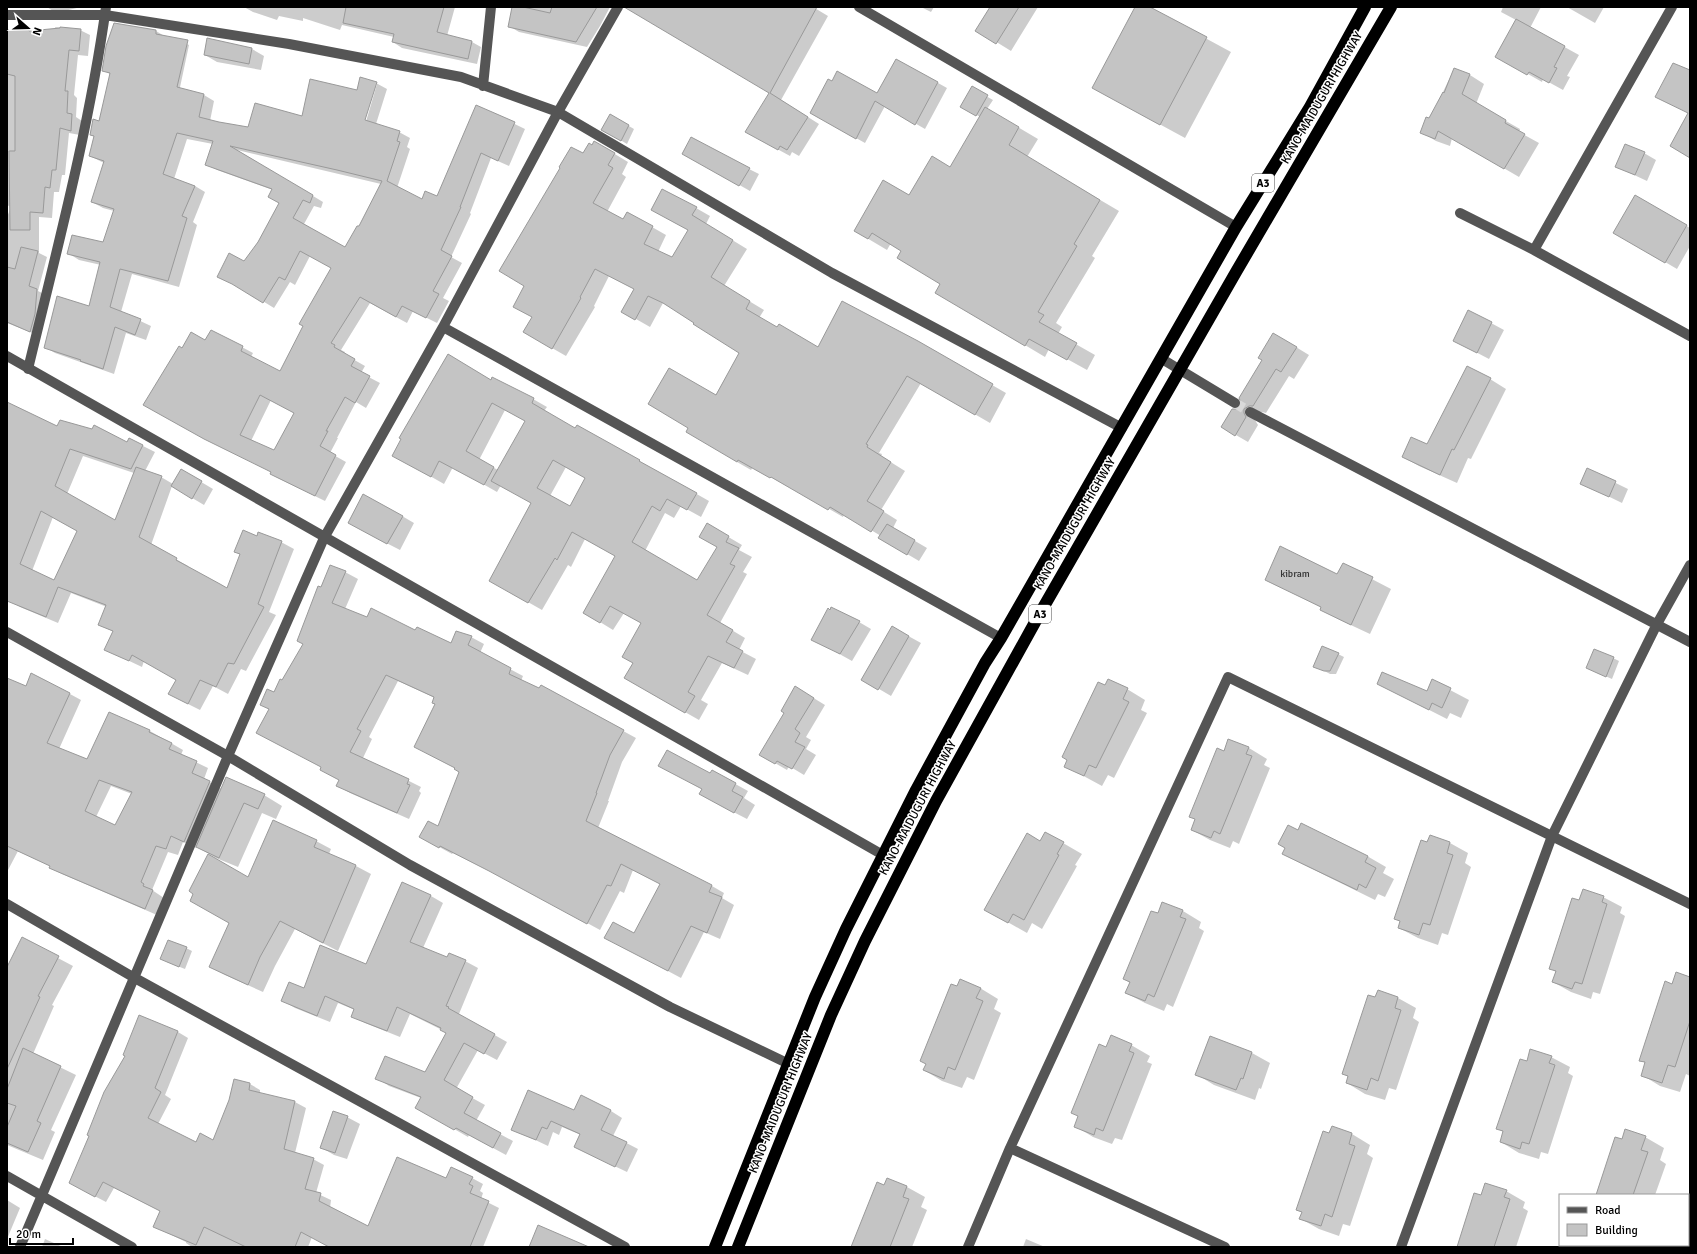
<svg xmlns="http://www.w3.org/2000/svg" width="1697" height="1254" viewBox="0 0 1697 1254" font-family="Signika,sans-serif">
	<rect width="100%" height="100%" fill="#fff"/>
	<!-- shadow -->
	<path fill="#0003" fill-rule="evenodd" d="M47 7H81L56 13Z
		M244 7H455L447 36 472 42 481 47 477 64 402 48 393 42 394 37 342 25 340 30 303 18V21L279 16 277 20 253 12Z
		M513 7H610L600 26 587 47 519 32 509 26Z
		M649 7H813L828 16 781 100 819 124 799 156 792 152 790 156 746 132 771 93 755 84Z
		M921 7H934L931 12Z
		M991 7H1038L1011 51 977 30Z
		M1136 7H1148L1231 52 1185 138 1093 88Z
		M1503 7H1541L1530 28 1579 55 1567 76 1570 77 1563 90 1543 79 1542 82 1496 56 1516 20 1501 12Z
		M1567 7H1604L1595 23Z
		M55 27 80 30 90 35 88 56 78 55 74 95 77 98 76 117 82 121 80 135 69 133 65 175H62L59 192H54L52 218 39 217V253L47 257 38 291 46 295 40 336 7 323V217L11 207 7 205V31L56 30Z
		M156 31 166 37 178 39 189 45 179 92 189 91 204 95 214 101 210 121 249 129 302 117 376 83 387 89 376 124 399 132 410 138 407 147 410 149 397 188 422 200 437 197 477 106 525 129 509 166 491 158 470 213 471 214 451 257 462 263 443 298 449 301 437 323 413 311 407 323 370 303 341 350 345 352 344 354 365 366 361 373 380 383 366 408 356 402 337 438H338L330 453 346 462 325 501 282 480 271 474 272 472 216 444 182 349 206 342 212 331 253 353 251 357 280 373 333 268 310 256 295 285 290 282 274 308 240 287 245 263 258 242 280 203 273 190 217 170 206 164 213 144 187 139 174 179 195 186 205 192 193 222 197 225 179 287 132 274 121 312 151 326 146 340 126 333 114 374 55 353 45 347 90 307 101 265 79 260 68 253 104 243 114 211 103 208 92 202 104 163 90 156 95 137 91 135 100 122 110 74 103 70ZM375 84H377L365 125 363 124ZM237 150 381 184 359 228 345 248 304 224 314 206 321 208 323 202ZM271 400 295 413 275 451 251 441Z
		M252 49 264 56 261 70 217 62 205 55Z
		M897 60 947 88 925 129 885 106 865 143 811 113 878 94Z
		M1454 69 1470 75 1484 84 1476 104 1520 129 1519 132 1539 143 1519 177 1452 138 1450 146 1436 141 1421 132 1430 119Z
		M972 88 993 100 987 109 1038 139 1027 157 1119 211 1092 256 1095 258 1056 323 1062 327 1058 334 1095 355 1087 370 1049 349 1045 357 936 292 941 283 903 250 891 243 887 250 855 231 951 168 980 117 962 106Z
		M610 115 634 129 627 144 602 129Z
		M595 142 628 162 622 174 626 177 607 212 623 220 652 227 666 235 658 252 672 258 689 230 666 218 696 208 710 216 706 224 747 249 724 286 764 310 759 318 818 348 917 342 1006 393 990 423 921 383 879 453 882 454 881 456 905 471 881 510 897 520 893 528 927 548 919 561 880 538 881 536 844 514 843 517 786 484 785 485 753 467 751 470 737 462 715 396 740 353 672 308 663 303 650 327 622 311 635 289 609 276 594 306 595 307 566 356 524 332 533 317 583 155Z
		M683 153 749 169 759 174 750 191Z
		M1644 153 1656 160 1647 181 1617 167Z
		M1635 196 1690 228V246L1677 269 1614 232Z
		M1491 323 1504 330 1489 359 1466 347Z
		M1286 341 1309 355 1294 379 1289 376 1266 413 1262 412 1256 415 1255 420 1258 425 1248 442 1222 427 1242 407Z
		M1490 379 1506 389 1471 459 1468 458 1457 483 1419 466 1403 457 1428 445Z
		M491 381 533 399 547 407 544 411 575 429 577 426 709 501 701 517 681 506 674 518 665 513 645 551 698 581 718 547 708 525 742 545 739 550 752 557 743 572 747 574 720 623 745 638 739 650 756 659 748 675 722 663 701 700 708 704 699 720 625 678 634 663 643 623 624 613 613 630 600 622 616 556 585 539 571 567 568 565 542 610 503 588 532 503 501 485 497 492 453 467 444 484 407 463ZM505 410 526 421 498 470 479 460ZM566 467 586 478 571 507 550 496Z
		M7 404 58 428 127 444 143 446 155 452 145 471 161 477 173 484 181 470 213 489 204 505 172 486 151 545 188 566 187 567 228 589 241 555 235 551 257 537 281 542 294 549 269 612 276 615 246 671 241 669 228 694 213 686 200 710 182 701 177 679 144 661 142 667 106 650 114 632 99 625 107 607 71 593 58 623 20 607 8 600ZM83 456 134 473 116 522 67 494ZM53 517 78 531 54 581 32 571Z
		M1587 469 1628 489 1622 503 1581 483Z
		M402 516 414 523 400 550 361 530Z
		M1343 564 1391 589 1370 634 1340 620 1321 609 1322 608 1266 579 1338 575Z
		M345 572 358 579 345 609 368 618 452 644 471 637 484 644 480 653 523 676 521 681 540 689 541 686 636 738 622 762 608 801H609L598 828 712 886 724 893 722 898 734 905 720 939 704 932 681 978 606 938 635 935 661 884 633 870 624 893 620 891 600 930 503 877 453 853 452 854 421 837 438 828 460 772 456 768 436 704 433 703 435 698 398 681 369 737 372 739 363 758 421 787 419 791 421 793 409 819 350 793 338 786 340 780 322 767 270 710 261 704 275 693 304 644 321 588Z
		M859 622 871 629 852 661 825 646Z
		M892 627 921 643 891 696 862 679Z
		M1338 654 1344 657 1336 674H1330L1315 666Z
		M1613 658 1619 661 1612 679 1587 668Z
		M7 679 27 687 70 694 81 700 59 749 88 761 110 713 150 731 183 750 181 755 208 768 204 779 222 789 264 795 282 806 276 819 262 813 238 867 216 858 197 847 196 848 183 842 178 855 168 852 152 890 164 898 157 915 62 874 50 868 51 866 18 851 7 872ZM111 786 132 794 115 826 96 817Z
		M1433 681 1469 700 1461 718 1450 713 1447 719 1378 684 1428 692Z
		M1105 687 1127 689 1145 700 1141 710 1147 713 1114 778 1108 775 1102 786 1065 766Z
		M807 694 825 705 806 737 811 740 806 749 816 755 804 775 789 766 787 770 761 755Z
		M1229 740 1249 748 1267 759 1264 765 1270 768 1239 844 1233 841 1230 848 1210 840 1192 830Z
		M712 771 748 791 744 798 755 805 747 819 712 801 711 774Z
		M1299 831 1367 856 1386 867 1383 873 1394 879 1385 897 1378 894 1375 900 1302 864 1283 854Z
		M1431 836 1450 843 1468 853 1465 863 1471 867 1448 935 1442 933 1438 945 1418 938 1399 928 1401 922 1396 918Z
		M316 841 331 849 329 854 356 866 371 874 338 951 295 929 275 966 263 992 225 975 210 967Z
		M1041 842 1063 843 1082 854 1075 865 1077 866 1042 929 1032 923 1027 933 1004 920Z
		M431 896 443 903 423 948 448 958 465 961 478 968 459 1014 461 1016 507 1042 497 1060 478 1050 456 1089 485 1105 476 1121 513 1141 506 1155 469 1135 468 1137 416 1107 421 1098 389 1086 377 1078 425 1073 448 1033 410 1014 400 1037 365 1023 352 1016 355 1010 338 1003 330 1022 295 1008 282 1000 304 989 366 965Z
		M1603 897 1622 907 1620 913 1625 916 1600 994 1593 992 1591 999 1571 992 1553 982 1556 972 1550 968 1579 902Z
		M1163 903 1183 911 1201 922 1199 928 1204 931 1173 1007 1167 1004 1164 1011 1145 1003 1126 993 1130 983 1124 979 1158 915Z
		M22 939 73 966 52 1005 54 1006 33 1054 76 1075 51 1130 55 1132 43 1160 7 1145V964L9 965Z
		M186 948 192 951 185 969 167 962Z
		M1690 978V1076L1686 1074 1680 1092 1660 1086 1642 1075 1646 1063 1640 1060 1673 985Z
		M958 988H980L998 999 994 1009 1001 1013 974 1080 967 1077 962 1088 942 1081 924 1070Z
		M1378 991 1398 998 1416 1008 1413 1018 1419 1022 1396 1090 1389 1088 1385 1100 1365 1094 1347 1083 1349 1077 1343 1074Z
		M178 1032 188 1038 165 1095 171 1099 158 1124 196 1143 213 1141 230 1100 235 1080 250 1084 260 1090V1093L295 1102 306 1108 295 1153 313 1159 324 1165 316 1193 331 1200 330 1208 368 1227 446 1180 472 1178 483 1184 480 1191 483 1193 481 1199 499 1208 483 1247H330L312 1237 308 1247H192L186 1243V1242L155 1227 161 1211 114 1188 106 1202 81 1189Z
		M1210 1037 1252 1053 1270 1063 1261 1089 1259 1088 1255 1100 1214 1085 1196 1074Z
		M1131 1045 1150 1056 1147 1062 1152 1064 1122 1140 1115 1138 1112 1144 1093 1137 1075 1126 1107 1048Z
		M1551 1057 1570 1067 1568 1073 1573 1076 1548 1154 1541 1152 1539 1159 1519 1153 1501 1142 1504 1132 1498 1129 1527 1062Z
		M575 1111H611L622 1118 613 1136 638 1149 627 1172 587 1153 581 1135 562 1127 559 1135 553 1132 548 1146 512 1129Z
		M347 1117 360 1124 347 1159 334 1155 322 1148Z
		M1332 1128 1352 1134 1370 1145 1367 1154 1373 1158 1350 1226 1343 1224 1339 1236 1319 1229 1301 1219 1303 1213 1297 1210Z
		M1645 1137 1664 1148 1660 1160 1666 1164 1655 1195H1597L1622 1141Z
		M884 1186 907 1187 925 1197 921 1207 927 1210 912 1247H852Z
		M1506 1191 1525 1202 1523 1208 1528 1211 1516 1247H1458L1482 1196Z
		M7 1200 20 1208 7 1239Z
		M45 1239 63 1247H42Z
		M1026 1239 1045 1247H1023Z
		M1618 1245H1631L1630 1247Z"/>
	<!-- building -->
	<path fill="#c4c4c4" stroke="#999" fill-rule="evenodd" d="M346 7H444L437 32 472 41 468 59 392 42 394 34 343 23Z
		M512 7H523L550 13 552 7H597L576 42 508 27Z
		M624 7H817L770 93 808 117 787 150 780 146 778 150 745 132 769 93Z
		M990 7H1019L996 44 975 31Z
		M1135 7H1150L1207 37 1160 125 1092 88Z
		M1516 19 1565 46 1554 67 1557 68 1549 83 1529 72 1527 75 1495 57Z
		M114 23 156 30V34L188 40 177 87 204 94 199 117 219 122 248 127 255 103 302 116 310 79 357 90 360 77 377 82 365 120 400 131 397 141 400 142 387 181 422 199 425 191 437 196 476 105 515 122 498 161 481 153 460 207H461L441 250 452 256 433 291 439 294 426 318 402 306 396 317 360 297 331 343 335 345 334 347 355 359 351 366 370 376 355 403 345 397 326 431H328L320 446 336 455 315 496 270 474 271 472 204 439 143 405 179 346 182 348 191 332 205 340 211 330 243 346 241 351 280 371 303 326 299 324 331 268 300 251 285 280 279 277 263 303 232 284 217 277 229 253 244 261 258 242 279 203 268 197 272 189 205 165 213 141 177 133 163 174 195 186 182 216 187 218 168 281 120 269 110 307 141 319 135 335 115 327 103 369 80 361 81 360 44 348 57 296 89 306 100 262 67 254 72 235 103 242 114 209 91 202 104 161 89 156 94 136 90 135 93 119 99 121 110 73 102 71 106 46ZM230 146 337 170 382 181 359 226H357L345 247 293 218 303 200 310 203 313 195ZM260 395 294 413 274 450 240 435Z
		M60 27 81 29 79 51 69 50 65 91H68L67 113 72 114 71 131 60 128 56 170H52L50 188 45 187 43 213 30 212V230H10L9 151H15V76L7 74V30H29V31L60 28Z
		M207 38 252 48 249 64 204 55Z
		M896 59 938 82 915 125 875 101 856 139 810 113 828 79 832 81 837 71 877 93Z
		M1673 63 1690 70V158L1670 146 1688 113 1655 97Z
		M1454 68 1470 74 1462 94 1506 120 1505 123 1525 134 1504 169 1438 131 1435 139 1420 133 1426 117 1429 118 1443 92 1444 93Z
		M972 86 988 95 976 116 960 107Z
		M985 107 1019 127 1009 145 1100 200 1074 244 1077 246 1038 312 1044 315 1039 322 1077 343 1067 360 1029 339 1025 346 935 293 940 284 897 258 901 251 872 233 868 239 854 231 883 180 909 195 932 156 950 167Z
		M610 114 629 125 621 141 601 130Z
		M691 137 750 168 739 186 682 154Z
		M594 141 615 153 608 165 613 168 593 203 623 219 627 212 653 226 644 244 672 257 688 230 651 210 662 189 697 207 692 215 733 240 711 277 750 301 746 309 777 327 779 324 818 347 842 301 918 341 993 384 975 415 907 376 866 444 868 445 867 447 891 462 867 501 884 511 871 532 830 507 828 510 771 477 770 478 738 460 737 462 686 432 688 428 648 404 669 368 716 395 739 353 693 324 694 323 663 303 648 296 635 320 621 312 634 289 595 269 580 297 581 298 552 349 523 332 532 317 513 307 524 286 499 271 560 168 559 167 571 147 583 153 589 143 592 145Z
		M1625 144 1645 152 1635 175 1615 167Z
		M1635 195 1687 225 1665 263 1613 233Z
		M21 247 38 251 29 286 37 289 35 314 30 332 7 322V267L15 269Z
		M1468 310 1492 322 1477 353 1453 341Z
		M1273 333 1297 347 1281 372 1276 369 1253 406H1249L1244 409V413L1246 417 1235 436 1221 427 1232 409H1238L1241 406V403L1239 398 1262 360 1258 358Z
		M448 354 491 380 492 377 534 398 532 403 575 428 577 425 640 460 639 461 697 493 687 510 667 499 660 511 652 506 632 542 697 580 717 547 699 537 707 523 729 536 726 542 739 548 730 564 735 566 707 615 733 630 726 642 743 651 734 668 708 656 688 692 695 696 685 713 624 678 633 663 622 657 641 623 610 606 600 623 583 613 615 556 572 532 557 560 555 558 528 603 489 581 531 503 491 481 525 421 492 403 466 451 494 467 484 485 439 461 431 477 392 456 401 439 399 438ZM553 460 585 478 570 506 537 488Z
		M1467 366 1491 378 1454 450 1452 449 1440 475 1402 457 1411 437 1427 444Z
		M7 402 57 426 60 420 92 429 94 425 127 442 129 438 143 445 131 469 70 449 55 486 115 520 136 467 162 476 139 537 177 558 176 560 220 584 227 588 240 554 234 552 243 530 257 536 258 532 282 541 258 604 264 607 234 664 228 663 216 687 200 680 188 704 168 694 176 680 132 655 129 661 104 650 113 631 98 625 106 605 58 587 46 617 7 601ZM41 511 77 531 54 580 20 564Z
		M1587 468 1616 481 1609 497 1580 484Z
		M181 469 202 481 192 499 171 486Z
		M363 494 403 516 387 544 348 523Z
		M887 524 915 540 907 555 878 538Z
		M1280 546 1337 574 1343 563 1373 577 1351 625 1320 610 1321 607 1265 580Z
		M330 565 346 571 332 603 367 617 371 608 415 630 417 627 451 643 456 631 472 636 468 645 511 668 509 674 539 688 541 685 624 730 610 755 596 793H597L586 821 712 885 709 892 722 897 707 933 691 926 668 971 604 938 613 922 634 933 660 884 621 864 611 886 607 885 587 924 489 871 440 846 439 848 419 837 428 821 438 826 459 772 454 769 455 768 414 747 435 704 432 703 434 697 386 675 357 729 361 731 350 752 409 779 407 784 410 785 397 813 336 786 339 780 320 770 321 767 256 733 269 709 260 705 267 689 274 692 280 679 282 680 303 644 297 641 318 586 321 587Z
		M831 607 860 621 840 654 811 640 828 608 830 610Z
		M892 626 909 636 878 690 861 680Z
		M1322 646 1339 653 1330 671H1324L1313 667Z
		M1594 649 1614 657 1606 677 1586 668Z
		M1382 672 1427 691 1432 679 1451 688 1442 708 1432 703 1429 710 1377 684Z
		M31 673 70 693 47 743 87 759 109 712 150 730 149 732 172 743 169 749 197 761 192 773 210 781 184 842 171 836 166 849 156 846 141 882 144 884 143 886 153 890 145 909 49 868 50 866 7 846V678L26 686ZM99 780 132 792 115 825 85 811Z
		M1108 679 1128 688 1123 699 1129 702 1096 768 1089 765 1084 776 1064 767 1067 760 1062 757 1098 682 1105 685Z
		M795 686 814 698 795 729 800 733 795 742 805 747 792 769 777 761 775 764 759 755 784 713 781 711Z
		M1228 739 1249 747 1246 754 1252 756 1220 834 1214 831 1211 838 1191 830 1195 819 1189 817 1217 748 1224 751Z
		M667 750 710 773 712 770 736 783 732 791 743 797 734 813 699 794 702 789 658 766Z
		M226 777 265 794 258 809 244 803 219 858 196 847Z
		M273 820 317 840 314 847 356 865 323 943 280 921 260 957 248 985 209 967 229 923 190 901 193 894 189 891 208 854 248 877Z
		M1301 823 1368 856 1365 862 1376 868 1366 888 1359 884 1357 890 1282 854 1285 848 1278 844 1288 825 1298 830Z
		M1045 832 1064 842 1057 854 1059 855 1024 920 1013 914 1008 923 984 910 1027 833 1040 841Z
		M1430 835 1450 842 1447 853 1453 855 1430 925 1423 923 1419 935 1398 928 1400 921 1394 919 1421 840 1427 842Z
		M402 882 431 895 410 942 447 957 449 953 466 960 446 1006 449 1007 448 1008 495 1034 484 1054 464 1043 444 1080 473 1097 464 1113 501 1133 493 1148 456 1128 454 1130 415 1108 421 1097 375 1079 385 1056 425 1072 446 1033 440 1030 441 1028 397 1007 387 1031 351 1017 354 1009 325 996 317 1016 281 1001 289 982 304 988 320 945 366 964Z
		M1583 889 1604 896 1602 902 1607 904 1582 984 1575 982 1572 989 1552 982 1556 971 1549 969 1572 898 1579 900Z
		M1162 902 1183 910 1180 917 1186 919 1154 997 1148 994 1145 1001 1125 993 1130 982 1123 979 1151 911 1158 913Z
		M22 937 59 956 38 996 40 997 7 1069V967Z
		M168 940 187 947 179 967 160 959Z
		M1676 972 1690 977V1021L1675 1067 1668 1065 1662 1083 1641 1076 1645 1062 1639 1061 1665 981 1672 984Z
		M960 979 981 988 976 998 983 1001 955 1070 948 1067 944 1079 923 1070 926 1064 920 1061 951 984 957 986Z
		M1378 990 1398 997 1395 1008 1401 1010 1378 1081 1371 1078 1367 1090 1346 1083 1348 1076 1342 1074 1368 995 1375 997Z
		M139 1015 178 1031 155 1088 161 1092 148 1118 196 1142 200 1133 213 1140 229 1100 234 1079 250 1083 249 1090 295 1101 284 1149 314 1158 305 1189 321 1193 319 1201 368 1226 397 1157 446 1178 451 1167 473 1177 469 1184 473 1186 470 1193 489 1201 470 1247H329L301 1232 295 1247H246L204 1227 196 1245 153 1227 160 1211 103 1182 95 1197 69 1183 89 1136 87 1135 104 1092 125 1056 123 1055Z
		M1111 1035 1132 1044 1129 1051 1134 1053 1103 1131 1096 1128 1094 1135 1074 1127 1078 1116 1071 1113 1099 1044 1106 1047Z
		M1210 1036 1252 1052 1243 1079 1241 1078 1236 1090 1195 1075Z
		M23 1048 61 1066 37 1121 41 1123 28 1152 7 1143V1127L16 1106 7 1103V1089Z
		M1530 1049 1552 1056 1549 1063 1555 1065 1529 1144 1522 1142 1520 1149 1500 1142 1503 1131 1496 1129 1520 1059 1527 1061Z
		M528 1090 574 1110 581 1095 611 1110 601 1130 627 1142 615 1167 574 1147 580 1134 551 1121 547 1129 542 1127 536 1140 511 1130Z
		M333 1111 348 1116 335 1153 320 1148Z
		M1332 1126 1352 1133 1349 1144 1355 1146 1332 1217 1325 1214 1321 1226 1299 1219 1302 1212 1296 1210 1323 1131 1329 1133Z
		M1625 1129 1646 1136 1641 1150 1648 1152 1633 1195H1596L1615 1137 1622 1139Z
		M887 1178 907 1186 903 1197 909 1199 890 1247H851L877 1182 884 1185Z
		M1485 1183 1507 1190 1504 1197 1510 1199 1494 1247H1457L1474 1193 1481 1195Z
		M538 1225 589 1247H529Z"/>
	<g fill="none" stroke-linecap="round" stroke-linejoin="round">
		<!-- minor-tunnel -->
		<path stroke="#d9d9d9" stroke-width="10" stroke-dasharray="10 5" stroke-linecap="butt" d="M1235 403 1250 412"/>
		<!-- minor -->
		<path stroke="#555" stroke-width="10" d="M859 7 1236 227
			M7 15H105L289 44 461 77 558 112 832 273 1122 428
			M483 86 491 7
			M1460 213 1534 250 1690 336
			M1534 250 1672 7
			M443 327 1001 638
			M7 356 883 855
			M1162 359 1235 403
			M28 369C57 249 89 129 106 7
			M1250 412 1690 642
			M7 632 228 756 410 865 670 1007 789 1064
			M7 904 133 977 625 1247
			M1010 1148 1225 1247
			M7 1176 132 1247
			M20 1247 228 756 324 538 443 327 558 112 618 7
			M968 1247 1010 1148 1228 677 1690 904
			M1401 1247 1552 836 1657 624 1690 565"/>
		<!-- highway -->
		<path stroke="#000" stroke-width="12" d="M715 1247 815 997 846 929 916 790 985 663 1001 638 1236 227 1310 107 1365 7
			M738 1247 831 1015 865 941 936 801 1039 615 1236 272 1391 7"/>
	</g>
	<g text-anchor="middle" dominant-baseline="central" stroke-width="3" stroke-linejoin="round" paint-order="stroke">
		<!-- number labels -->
		<g font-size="10" fill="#313131">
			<text x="1295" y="574">kibram</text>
		</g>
		<!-- shield labels -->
		<g fill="#fff" stroke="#4c4c4c" stroke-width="1">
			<rect x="1252" y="174" width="22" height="18" rx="3"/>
			<rect x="1029" y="605" width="22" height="18" rx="3"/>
		</g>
		<g font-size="11" font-weight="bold" fill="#000">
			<text x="1263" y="183">A3</text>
			<text x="1040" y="614">A3</text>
		</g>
		<!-- street labels -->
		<g font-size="12" fill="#000" stroke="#fff">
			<text transform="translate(1322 98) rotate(-60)">KANO-MAIDUGURI HIGHWAY</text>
			<text transform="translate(1075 524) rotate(-60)">KANO-MAIDUGURI HIGHWAY</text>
			<text transform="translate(918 808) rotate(-62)">KANO-MAIDUGURI HIGHWAY</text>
			<text transform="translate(781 1103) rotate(-68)">KANO-MAIDUGURI HIGHWAY</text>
		</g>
	</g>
	<!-- border -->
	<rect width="1697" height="1254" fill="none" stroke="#000000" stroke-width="16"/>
	<!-- legend -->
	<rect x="1559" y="1194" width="130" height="52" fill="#ffffff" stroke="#999999"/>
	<rect x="1567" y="1207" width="20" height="6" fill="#555555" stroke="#999999"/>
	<text x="1595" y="1214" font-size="12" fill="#000000">Road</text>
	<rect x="1567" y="1224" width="20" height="12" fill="#c4c4c4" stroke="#999999"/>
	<text x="1595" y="1234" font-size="12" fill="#000000">Building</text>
	<!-- north arrow -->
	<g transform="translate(28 28) rotate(110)" stroke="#ffffff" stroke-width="3" paint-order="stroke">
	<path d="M0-3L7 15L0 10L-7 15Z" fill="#000000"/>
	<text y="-6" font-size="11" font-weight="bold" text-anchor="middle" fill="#000000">N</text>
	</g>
	<!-- scale -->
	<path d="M10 1238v6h63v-6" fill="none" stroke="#000000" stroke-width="2"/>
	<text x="16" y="1238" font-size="12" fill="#000000" stroke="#ffffff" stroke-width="3" paint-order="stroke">20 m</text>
</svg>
